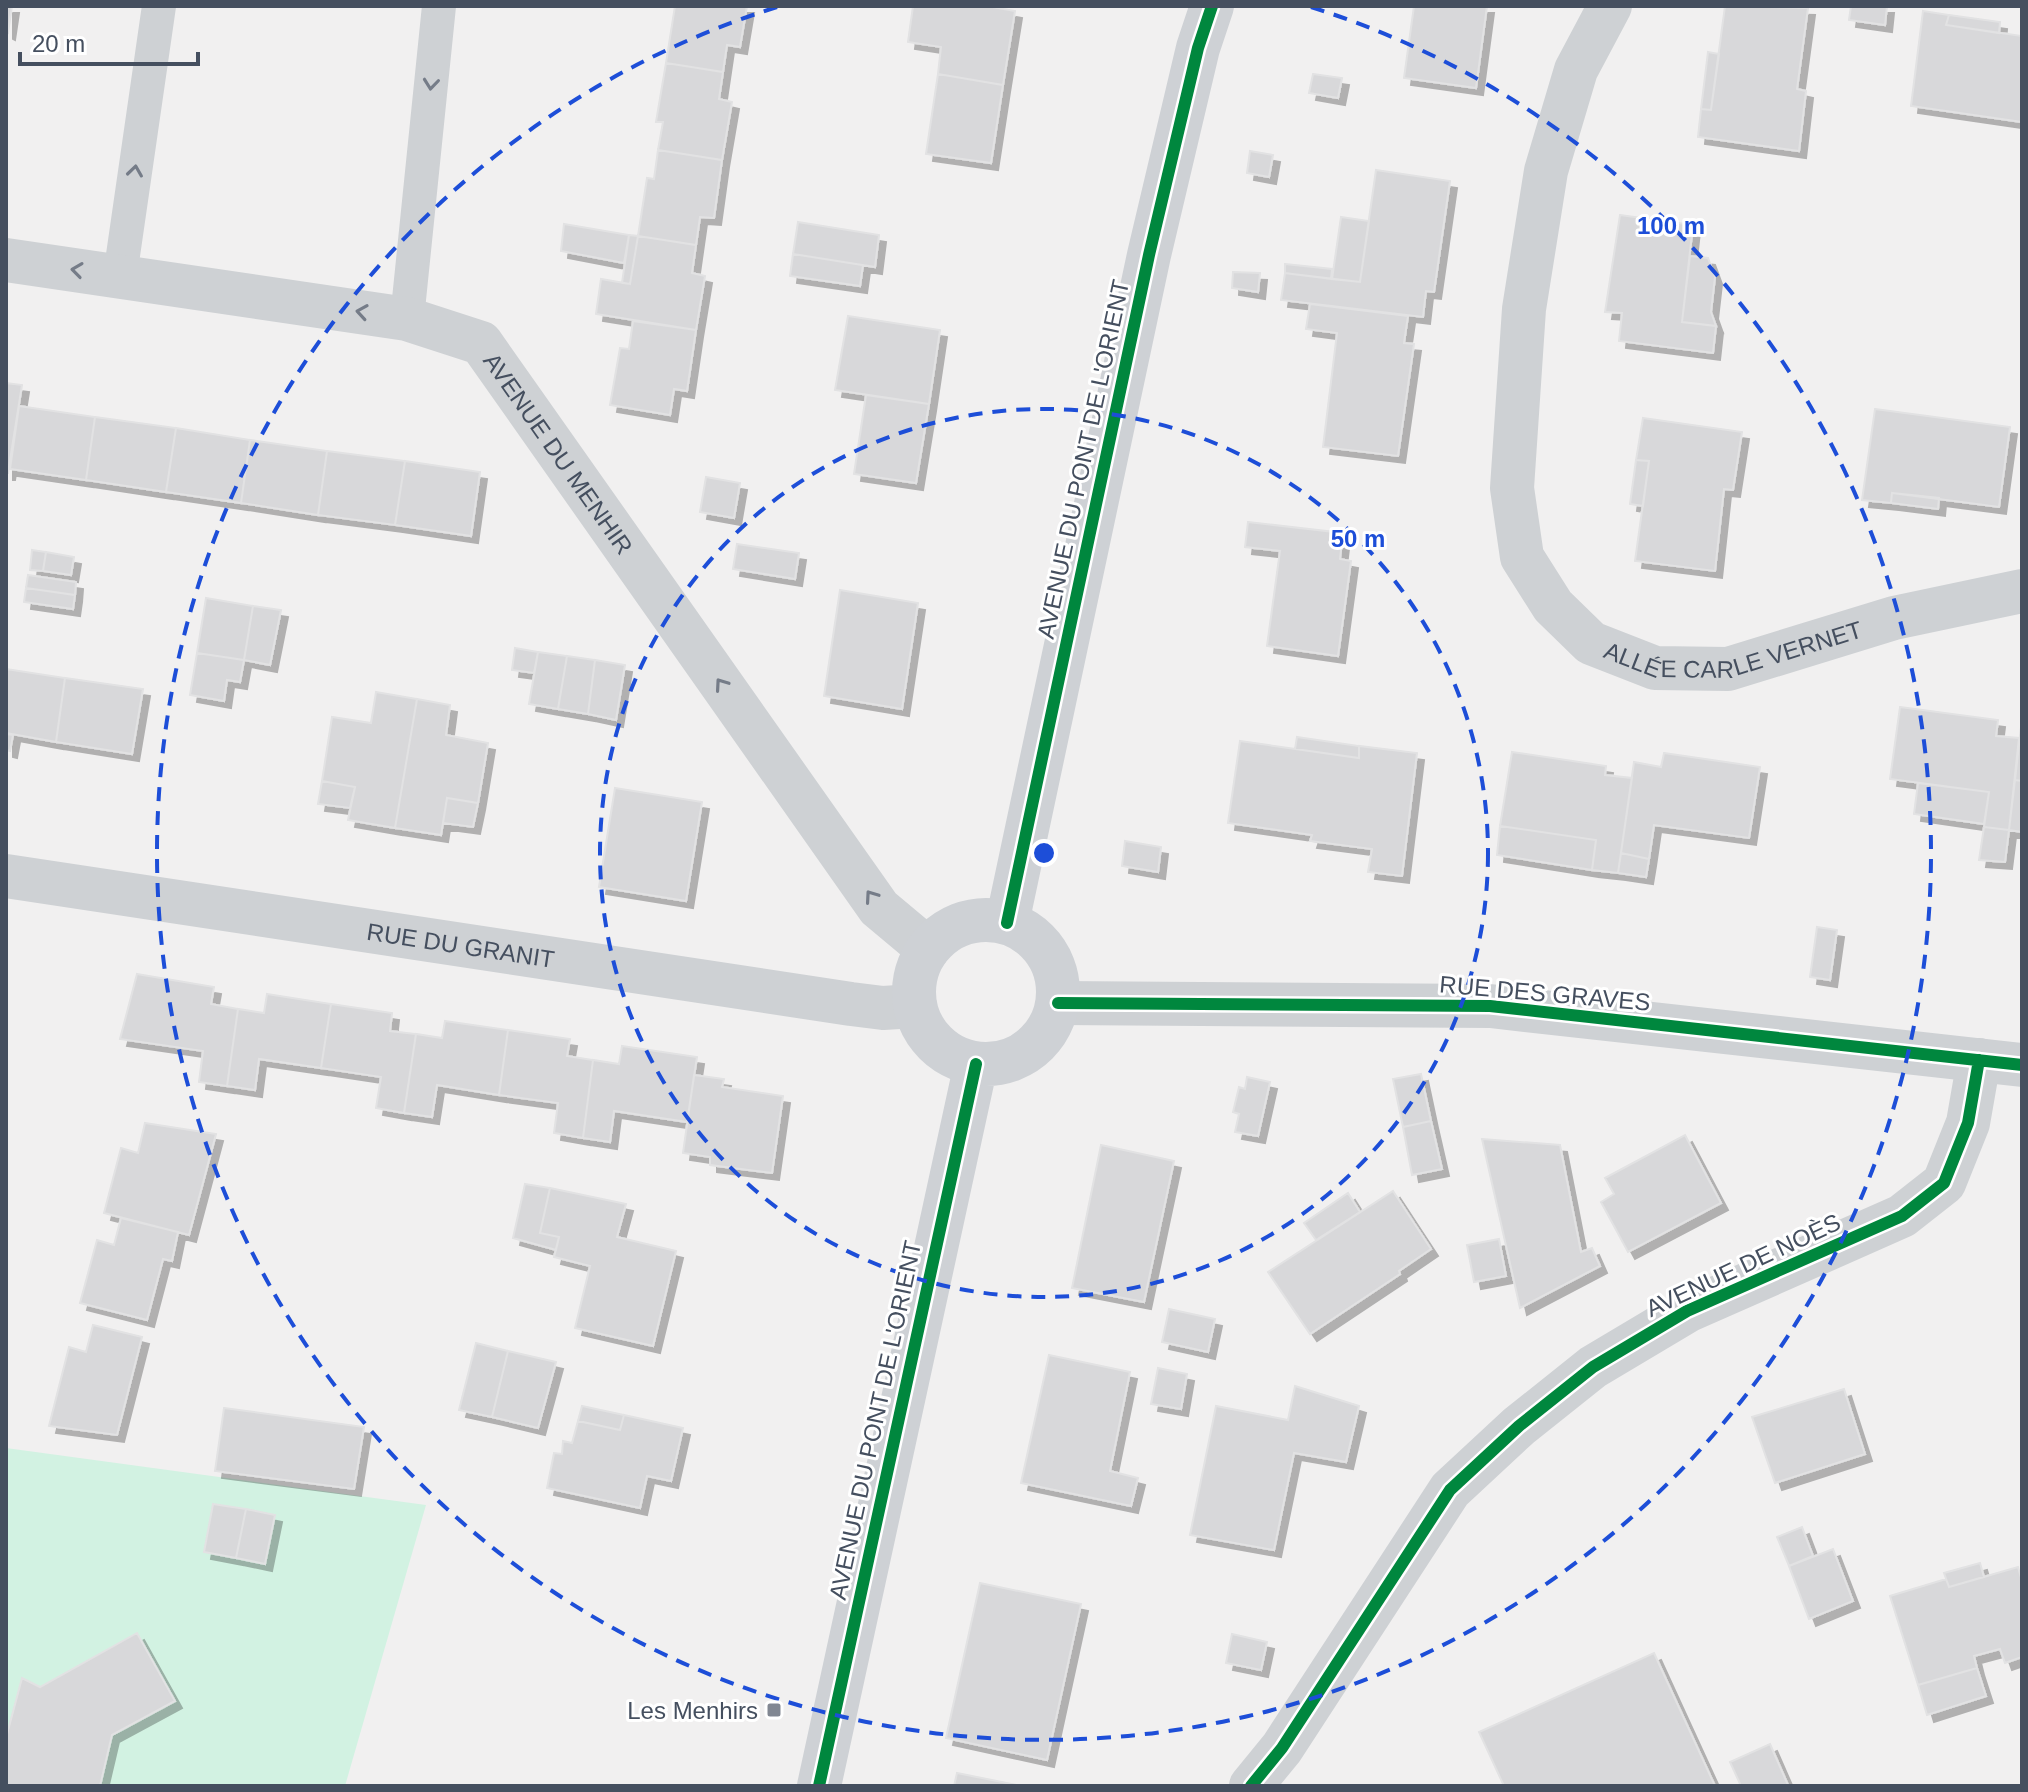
<svg xmlns="http://www.w3.org/2000/svg" width="2028" height="1792" viewBox="0 0 2028 1792" font-family="Helvetica,sans-serif">
	<defs>
		<filter id="shadow"><feDropShadow dx="7" dy="7" stdDeviation="0" flood-color="#0004"/></filter>
	</defs>
	<rect width="100%" height="100%" fill="#f1f0f0"/>
	<!-- green -->
	<path fill="#d2f2e2" d="M6 1448 426 1505 345 1786H6Z"/>
	<!-- building -->
	<path fill="#d8d8da" stroke="#e2e2e3" stroke-width="2" filter="url(#shadow)" d="M6 6H12L8 33 6 32Z
		M675 6H747L740 47 727 45 723 72 666 63Z
		M913 6H987L1015 11 1003 85 938 74 941 47 908 42Z
		M1414 6H1487L1476 88 1404 78Z
		M1725 6 1808 8 1797 89 1806 91 1799 151 1698 137 1701 109 1711 110Z
		M1851 6H1887L1885 25 1849 20Z
		M1923 11 1949 15 1946 25 2022 36V122L1911 106Z
		M1949 15 2000 22 1999 33 1946 25Z
		M1708 52 1719 54 1711 110 1701 109Z
		M666 63 723 72 719 99 732 102 722 160 658 150 663 122H656Z
		M938 74 1003 85 991 163 926 154Z
		M1313 74 1342 78 1338 98 1309 93Z
		M658 150 722 160 714 218 700 217 696 245 638 236 647 178 654 179Z
		M1250 151 1273 155 1269 177 1247 173Z
		M1376 170 1450 181 1434 292 1426 291 1423 317 1281 300 1285 273 1360 282Z
		M1620 215 1693 225 1682 322 1716 326 1713 353 1619 341 1622 313 1605 312Z
		M1341 217 1369 221 1360 282 1332 279Z
		M798 222 879 235 875 267 793 254Z
		M564 224 629 235 624 263 561 251Z
		M629 235 638 236 630 284 622 283Z
		M638 236 696 245 692 273 705 276 696 330 596 314 601 279 630 284Z
		M793 254 863 265 860 286 790 276Z
		M1690 256 1708 258 1715 277 1711 312 1716 326 1682 322Z
		M1285 264 1332 269 1331 279 1285 273Z
		M1233 272 1260 273 1258 292 1232 288Z
		M1310 304 1408 316 1404 343 1414 344 1398 456 1323 447 1337 333 1306 329Z
		M848 316 940 330 929 404 835 390Z
		M633 321 696 330 687 391 674 389 670 415 610 405 620 348 629 349Z
		M6 383 22 385 8 473H6Z
		M866 395 929 404 916 483 854 474Z
		M19 406 95 417 86 480 10 469Z
		M1875 409 2010 427 1999 507 1892 493 1891 503 1862 500Z
		M95 417 176 428 166 492 86 480Z
		M1643 418 1742 432 1733 490 1724 489 1715 571 1635 561 1649 461 1636 460Z
		M176 428 250 440 241 503 166 492Z
		M250 440 327 451 318 515 241 503Z
		M327 451 405 461 395 525 318 515Z
		M1636 460 1649 461 1643 506 1630 504Z
		M405 461 480 472 471 536 395 525Z
		M706 477 740 483 734 518 700 512Z
		M1892 493 1939 498 1938 509 1891 503Z
		M1248 522 1343 533 1340 559 1351 561 1338 656 1267 646 1280 551 1245 547Z
		M737 544 799 553 795 579 733 569Z
		M32 550 46 552 43 571 30 570Z
		M46 552 74 557 71 575 43 571Z
		M28 575 76 582 75 595 26 588Z
		M26 588 75 595 73 609 24 602Z
		M840 590 918 603 902 709 824 696Z
		M206 598 253 606 244 660 197 653Z
		M253 606 281 610 270 665 244 660Z
		M515 648 538 652 534 673 512 670Z
		M538 652 567 656 558 709 529 704Z
		M197 653 244 660 240 682 227 680 224 701 190 695Z
		M567 656 595 660 588 714 558 709Z
		M595 660 625 665 616 720 588 714Z
		M6 669 65 678 56 742 6 733Z
		M65 678 143 689 132 754 56 742Z
		M376 692 417 699 395 828 348 820 355 787 322 781 332 717 371 723Z
		M417 699 450 705 446 735 488 743 478 803 447 798 441 835 395 828Z
		M1900 707 1998 720 1996 736 2019 738 2009 830 1984 827 1989 792 1890 779Z
		M2022 718V781L2015 780Z
		M6 734 13 735 10 751 6 750Z
		M1297 737 1359 746V758L1295 749Z
		M1240 741 1359 758V746L1417 753 1402 876 1368 872 1372 849 1310 841 1312 835 1228 823Z
		M1512 752 1606 766 1605 775 1632 778 1618 873 1592 870 1596 840 1500 826Z
		M1664 753 1760 767 1749 838 1654 825 1649 859 1621 853 1634 762 1661 767Z
		M2015 780 2022 781V832L2009 830Z
		M322 781 355 787 350 808 318 804Z
		M1918 783 1989 792 1984 824 1914 814Z
		M615 788 702 802 686 901 599 887Z
		M447 798 478 803 473 827 443 823Z
		M1500 826 1596 840 1592 870 1497 855Z
		M1984 827 2009 830 2005 862 1979 860Z
		M1125 841 1161 847 1158 872 1122 866Z
		M1621 853 1649 859 1646 877 1618 873Z
		M1817 927 1837 930 1830 980 1810 977Z
		M137 974 214 987 211 1004 238 1009 227 1086 199 1082 203 1051 120 1039Z
		M267 994 331 1004 321 1068 259 1059 255 1090 227 1086 238 1009 264 1013Z
		M331 1004 392 1013 390 1031 416 1034 404 1113 376 1108 381 1077 321 1068Z
		M445 1021 508 1030 499 1095 437 1085 432 1117 404 1113 416 1034 442 1038Z
		M508 1030 570 1039 567 1056 593 1060 583 1138 554 1133 558 1103 499 1095Z
		M622 1046 697 1057 687 1122 614 1111 610 1142 583 1138 593 1060 619 1064Z
		M1421 1074 1431 1121 1403 1127 1393 1079Z
		M694 1075 724 1079 722 1087 783 1096 772 1173 710 1165V1157L683 1153Z
		M1247 1077 1270 1082 1258 1136 1235 1132 1239 1114 1233 1112 1239 1087 1245 1089Z
		M1431 1121 1442 1169 1412 1175 1403 1127Z
		M145 1123 216 1134 189 1235 104 1213 121 1148 138 1153Z
		M1685 1135 1721 1203 1628 1252 1601 1202 1614 1194 1605 1178Z
		M1482 1139 1560 1145 1581 1252 1592 1248 1600 1266 1520 1308Z
		M1101 1145 1174 1161 1144 1302 1072 1288Z
		M525 1184 550 1188 540 1233 559 1237 556 1250 513 1238Z
		M550 1188 626 1204 617 1237 676 1251 653 1346 575 1328 590 1266 554 1257 559 1237 540 1233Z
		M1393 1191 1431 1249 1399 1271 1400 1274 1310 1334 1268 1272Z
		M1348 1193 1360 1212 1316 1240 1304 1223Z
		M121 1218 178 1232 172 1261 163 1259 147 1320 80 1303 97 1240 114 1245Z
		M1499 1239 1506 1276 1474 1282 1467 1245Z
		M1169 1309 1215 1319 1208 1352 1162 1342Z
		M93 1325 142 1337 117 1435 49 1426 69 1347 86 1352Z
		M476 1343 508 1351 492 1417 459 1410Z
		M508 1351 556 1362 538 1428 492 1417Z
		M1049 1355 1130 1372 1110 1471 1138 1478 1131 1506 1021 1483Z
		M1158 1368 1187 1374 1181 1409 1151 1404Z
		M1295 1386 1359 1406 1346 1462 1294 1453 1274 1550 1190 1535 1216 1406 1288 1420Z
		M1844 1389 1865 1454 1775 1483 1752 1417Z
		M582 1406 624 1415 620 1430 578 1421Z
		M224 1408 364 1427 354 1489 215 1471Z
		M624 1415 683 1428 671 1481 647 1476 640 1508 547 1488 554 1453 562 1454 563 1441 572 1443 578 1421 620 1430Z
		M213 1504 246 1509 236 1558 204 1552Z
		M246 1509 275 1515 265 1564 236 1558Z
		M1802 1527 1813 1556 1789 1566 1777 1537Z
		M1833 1549 1853 1601 1809 1619 1789 1566Z
		M1980 1563 1984 1577 1949 1587 1944 1573Z
		M2018 1567 2022 1581V1657L2005 1663 2000 1649 1974 1656 1977 1668 1918 1685 1890 1596 1946 1579 1949 1587Z
		M980 1583 1081 1604 1047 1760 946 1738Z
		M137 1633 175 1701 112 1735 100 1786H6V1738L22 1678 40 1687Z
		M1232 1634 1267 1642 1261 1670 1226 1663Z
		M1654 1653 1715 1786H1504L1479 1732Z
		M1977 1668 1986 1696 1927 1715 1918 1685Z
		M1770 1744 1788 1785 1741 1786 1730 1762Z
		M957 1773 1022 1786H954Z"/>
	<g fill="none" stroke-linecap="round" stroke-linejoin="round">
		<!-- service -->
		<path stroke="#ced1d4" stroke-width="34" d="M120 276 159 6
			M407 319 439 6"/>
		<!-- minor -->
		<g stroke="#ced1d4" stroke-width="44">
			<path id="s1" d="M1610 6 1576 70 1546 171 1524 309 1512 488 1522 557 1553 606 1591 643 1655 668 1728 669 1894 618 2022 591"/>
			<path id="s2" d="M6 260 407 319 481 343 879 908 928 949"/>
			<path id="s3" d="M6 876 851 1004 883 1008 915 1006"/>
			<path d="M1251 1786 1282 1748 1450 1490 1519 1426 1593 1367 1687 1311 1902 1216 1944 1183 1968 1123 1979 1060"/>
		</g>
		<!-- tertiary -->
		<path stroke="#ced1d4" stroke-width="44" d="M1058 1003 1490 1006 2022 1065"/>
		<!-- secondary -->
		<path stroke="#ced1d5" stroke-width="44" d="M914 992a72 72 0 1 1 144 0a72 72 0 1 1-144 0Z
			M1007 923 1149 255 1198 48 1212 6
			M819 1786 976 1064"/>
		<defs>
			<path id="cycleway" d="M1007 923 1149 255 1198 48 1212 6
				M1058 1003 1490 1006 2022 1065
				M819 1786 976 1064
				M1251 1786 1282 1748 1450 1490 1519 1426 1593 1367 1687 1311 1902 1216 1944 1183 1968 1123 1979 1060"/>
		</defs>
		<!-- cycleway casing -->
		<use href="#cycleway" stroke="#fff" stroke-width="17"/>
		<!-- cycleway -->
		<use href="#cycleway" stroke="#00873e" stroke-width="12"/>
	</g>
	<!-- one-way arrows -->
	<defs><path id="oneway-chevron" d="M-2-3.5L2.5 0L-2 3.5" fill="none" stroke-width="1.6" stroke-linecap="round" stroke-linejoin="round" transform="scale(2)"/></defs>
	<g stroke="#757c88">
		<use href="#oneway-chevron" transform="translate(431 84) rotate(96)"/>
		<use href="#oneway-chevron" transform="translate(135 171) rotate(-82)"/>
		<use href="#oneway-chevron" transform="translate(77 270) rotate(-172)"/>
		<use href="#oneway-chevron" transform="translate(362 312) rotate(-171)"/>
		<use href="#oneway-chevron" transform="translate(721 684) rotate(-125)"/>
		<use href="#oneway-chevron" transform="translate(871 896) rotate(-125)"/>
	</g>
	<!-- distance rings -->
	<g fill="none" stroke="#1d4ed8" stroke-width="4" stroke-dasharray="14 10">
		<circle cx="1044" cy="853" r="444"/>
		<path d="M1311 7A887 887 0 1 1 777 7"/>
	</g>
	<!-- markers -->
	<rect fill="#818792" stroke="#fff" stroke-width="3" x="766" y="1702" width="16" height="16" rx="4"/>
	<g text-anchor="middle" dominant-baseline="central" stroke-width="6" stroke-linejoin="round" paint-order="stroke">
		<!-- street labels -->
		<g font-size="24" fill="#454f5f" stroke="#fff">
			<text stroke="none"><textPath href="#s2" startOffset="618">AVENUE DU MENHIR</textPath></text>
			<text transform="translate(1083 459) rotate(-78)">AVENUE DU PONT DE L'ORIENT</text>
			<text stroke="none"><textPath href="#s1" startOffset="826">ALLÉE CARLE VERNET</textPath></text>
			<text stroke="none"><textPath href="#s3" startOffset="460">RUE DU GRANIT</textPath></text>
			<text transform="translate(1545 993) rotate(5)">RUE DES GRAVES</text>
			<text transform="translate(1743 1265) rotate(-25)">AVENUE DE NOÈS</text>
			<text transform="translate(875 1420) rotate(-78)">AVENUE DU PONT DE L'ORIENT</text>
		</g>
		<!-- poi labels -->
		<g font-size="24" fill="#454f5f" stroke="#fff" text-anchor="end">
			<text x="758" y="1710">Les Menhirs</text>
		</g>
	</g>
	<circle cx="1044" cy="853" r="12" fill="#1d4ed8" stroke="#fff" stroke-width="4"/>
	<g font-size="24" text-anchor="middle" font-weight="bold" fill="#1d4ed8" stroke="#fff" stroke-width="6" stroke-linejoin="round" paint-order="stroke">
		<text x="1671" y="234">100 m</text>
		<text x="1358" y="547">50 m</text>
	</g>
	<!-- border -->
	<rect width="2028" height="1792" fill="none" stroke="#454f5f" stroke-width="16"/>
	<!-- scale -->
	<path d="M20 52v12h178v-12" fill="none" stroke="#454f5f" stroke-width="4"/>
	<text x="32" y="52" font-size="24" fill="#454f5f" stroke="#ffffff" stroke-width="6" paint-order="stroke">20 m</text>
</svg>
